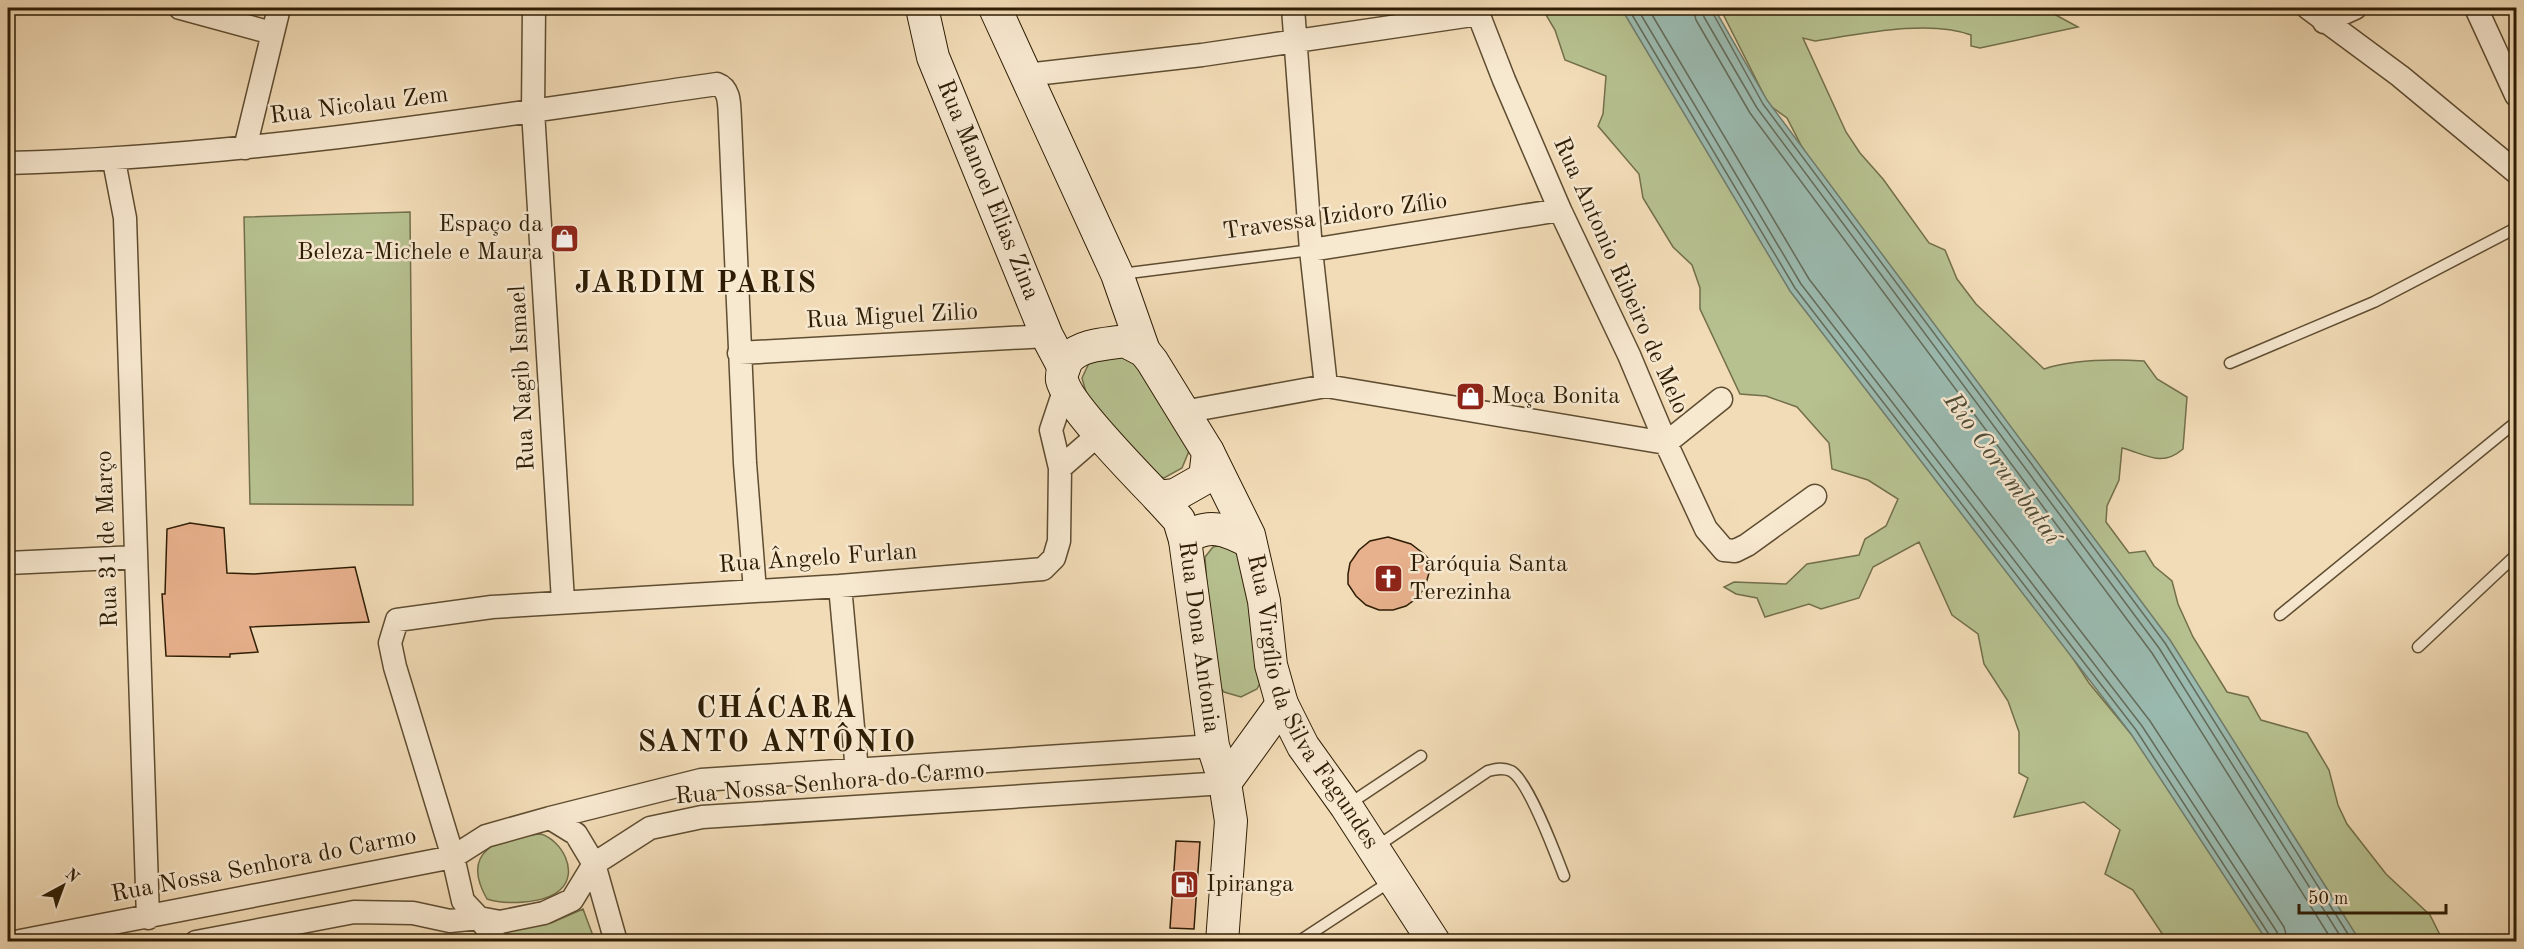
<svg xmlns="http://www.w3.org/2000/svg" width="2524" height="949" viewBox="0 0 2524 949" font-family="'Old Standard TT',serif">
	<rect width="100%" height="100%" fill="#f2dcb7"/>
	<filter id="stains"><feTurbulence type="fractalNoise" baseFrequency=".00333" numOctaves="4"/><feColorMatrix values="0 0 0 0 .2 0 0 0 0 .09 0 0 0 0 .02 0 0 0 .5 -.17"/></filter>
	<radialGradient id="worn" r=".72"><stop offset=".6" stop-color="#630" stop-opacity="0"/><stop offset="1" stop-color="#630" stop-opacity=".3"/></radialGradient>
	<!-- green -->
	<path fill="#b7c190" stroke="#726f4a" stroke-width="1.5" d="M1542 8H1649L2089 683 2131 734 2154 755 2271 941H2167L2133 890 2105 874 2120 830 2084 802 2014 817 2028 778 2019 773V732L2008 701 1984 664 1978 634 1952 615 1919 542 1873 567 1859 598 1821 609 1809 604 1765 617 1757 598 1736 594 1724 587 1734 582 1786 584 1807 564 1859 555 1865 539 1886 526 1898 499 1868 480 1832 469 1829 443 1797 407 1766 396 1740 394 1700 309V288L1692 265 1673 247 1643 198 1639 174 1598 126 1603 114 1606 76 1565 60 1555 30Z
		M1720 8H2043L2078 27 1980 48 1971 46V35C1929 19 1860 34 1815 41L1803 38 1846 132 1860 153 1883 179 1929 243 1945 250 1957 279 1976 304 2044 369C2075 359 2111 359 2144 361L2157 379 2187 397 2183 449C2161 468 2146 454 2122 448L2119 480 2107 506 2106 522 2129 553 2145 551 2154 566 2172 581 2178 604 2193 637 2227 692 2248 697 2261 720 2307 733 2329 770 2338 805 2347 824 2386 874 2430 915 2443 941H2330L1802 147 1787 118 1769 105Z
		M410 212 413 505 250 504 244 217Z
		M1132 352 1189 451 1182 468 1164 478 1144 471 1089 403 1082 378 1090 361Z
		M1227 544 1240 553 1265 674 1257 689 1241 697 1224 692 1213 679 1205 557 1213 547Z
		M541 834C561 840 580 872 560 890 544 904 505 905 487 899 459 850 499 837 541 834Z
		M583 909 595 941H514L505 931 551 923Z"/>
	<!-- water -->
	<path fill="#9bbbb1" stroke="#6f7c6c" stroke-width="1.5" d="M1621 8H1714L1767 100 2170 640 2360 941H2267L2131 734 1790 291Z"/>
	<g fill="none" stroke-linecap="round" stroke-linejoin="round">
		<!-- shore -->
		<path stroke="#646c5a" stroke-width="1.5" d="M1628 8 1795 288 2136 730 2270 936 2271 942
			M1637 8 1801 284 2142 726 2277 932 2279 942
			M1648 8 1809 279 2150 721 2284 927 2288 942
			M1693 8 1696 20 1750 113 2152 653 2333 942
			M1702 8 1704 17 1757 108 2159 648 2344 942
			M1710 8 1763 104 2165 643 2353 942"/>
	</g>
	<!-- building -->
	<path fill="#e8b18d" stroke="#2e1d04" stroke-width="1.5" d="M190 523 224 528 227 573 254 574 355 567 369 622 250 627 258 652 230 654V657L166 656 162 594H165L167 529Z
		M1388 537 1411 544 1424 554 1429 559V573L1425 587 1417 598 1406 606 1393 610H1379L1366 605 1356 596 1348 584V574L1350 563 1359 550 1370 541Z
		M1176 841 1200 842 1194 929 1170 928Z"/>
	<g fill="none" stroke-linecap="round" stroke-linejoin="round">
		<defs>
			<path id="lane" d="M1121 274 1311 250
				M2230 363 2374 302 2516 228
				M2280 615 2516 422
				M2418 647 2516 555
				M1349 804 1421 756
				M1376 847 1488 771C1495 769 1503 767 1511 771 1528 780 1556 855 1564 876
				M1298 942 1391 881"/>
			<path id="street" d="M180 8 272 33
				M534 8 533 111 563 601
				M1293 8 1311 250 1326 386
				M1476 8 1504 80 1560 210 1629 355 1666 443 1706 529 1724 550 1735 551 1747 545 1815 496
				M2308 8 2400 76 2516 172
				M2476 8 2516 95
				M2324 22 2355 8
				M1026 75 1202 55 1479 14
				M245 148 279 8
				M114 161 125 218 148 918
				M8 163C245 157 481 118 717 84 731 89 729 107 730 120L745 463 755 591
				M1311 250 1560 210
				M739 353 1047 336
				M1183 412 1326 386 1666 443 1721 399
				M1060 468 1091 441 1096 429
				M8 563 136 557
				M840 586 857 771
				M550 818 701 780 1213 746
				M550 818 576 834 594 864 572 900 544 913 500 922 479 918 463 901 453 857 486 836Z
				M15 942 453 857 395 667 390 643 397 620 492 607 840 586 1043 569 1054 558 1059 541 1060 468 1051 430 1066 385
				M196 942 354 912 413 913 450 921 479 918 497 942
				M616 942 594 864 650 828 702 817 1225 783"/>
			<g id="secondary">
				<path id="s1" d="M922 8 933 57 1047 336 1064 368"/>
				<path d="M995 8 1117 274 1144 351"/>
				<path d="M1125 341 1144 351 1152 361 1208 452 1205 478 1175 495 1158 497C1138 476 1067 404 1062 380 1061 373 1065 363 1069 358 1082 344 1108 344 1125 341Z"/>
				<path id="s2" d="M1208 452 1249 535 1264 601 1271 665 1282 704 1303 746 1346 806 1434 942"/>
				<path id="s3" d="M1158 497 1179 520 1185 540 1213 746 1225 783 1231 821 1222 942"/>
				<path d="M1185 540C1207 521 1227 530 1250 542"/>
				<path d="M1225 783 1282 704"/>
			</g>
		</defs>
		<!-- lane casing -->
		<use href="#lane" stroke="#5f4d31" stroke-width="13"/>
		<!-- street casing -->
		<use href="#street" stroke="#5f4d31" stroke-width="25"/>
		<!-- secondary casing -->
		<use href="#secondary" stroke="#2e1d04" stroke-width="34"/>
		<!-- lane -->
		<use href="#lane" stroke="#f7e8d0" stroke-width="10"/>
		<!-- street -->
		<use href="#street" stroke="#f7e8d0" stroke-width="22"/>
		<!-- secondary -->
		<use href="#secondary" stroke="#f7e8d0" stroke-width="32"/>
	</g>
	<!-- icons -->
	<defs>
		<symbol id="shop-square" viewBox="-11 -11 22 22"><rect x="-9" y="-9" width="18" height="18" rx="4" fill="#8f2418" stroke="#f7e8d0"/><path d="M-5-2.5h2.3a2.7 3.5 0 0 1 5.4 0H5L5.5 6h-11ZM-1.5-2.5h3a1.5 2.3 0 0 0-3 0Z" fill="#fff"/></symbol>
		<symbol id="church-square" viewBox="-11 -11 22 22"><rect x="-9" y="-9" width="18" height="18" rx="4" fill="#8f2418" stroke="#f7e8d0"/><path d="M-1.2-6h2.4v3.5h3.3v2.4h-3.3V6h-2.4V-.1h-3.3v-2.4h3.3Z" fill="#fff"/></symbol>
		<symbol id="fuel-square" viewBox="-11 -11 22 22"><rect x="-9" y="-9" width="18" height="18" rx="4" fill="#8f2418" stroke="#f7e8d0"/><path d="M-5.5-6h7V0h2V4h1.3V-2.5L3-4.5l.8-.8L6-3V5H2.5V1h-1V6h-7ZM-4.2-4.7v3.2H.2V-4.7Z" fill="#fff"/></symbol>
	</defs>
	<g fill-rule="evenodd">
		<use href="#shop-square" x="548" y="222" width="33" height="33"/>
		<use href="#shop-square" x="1454" y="380" width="33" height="33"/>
		<use href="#church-square" x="1372" y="562" width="33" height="33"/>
		<use href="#fuel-square" x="1168" y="868" width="33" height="33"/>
	</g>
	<g text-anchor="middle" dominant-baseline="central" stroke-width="5" stroke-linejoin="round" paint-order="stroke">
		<!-- street labels -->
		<g font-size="24" fill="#2e1d04" stroke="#f7e8d0">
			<text transform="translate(359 106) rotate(-7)">Rua Nicolau Zem</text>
			<text stroke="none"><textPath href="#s1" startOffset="194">Rua Manoel Elias Zina</textPath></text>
			<text transform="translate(1335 217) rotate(-8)">Travessa Izidoro Zílio</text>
			<text transform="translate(1620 276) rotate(66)">Rua Antonio Ribeiro de Melo</text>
			<text transform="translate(892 317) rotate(-3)">Rua Miguel Zilio</text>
			<text transform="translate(523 378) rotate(-93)">Rua Nagib Ismael</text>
			<text transform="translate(108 539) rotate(-92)">Rua 31 de Março</text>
			<text transform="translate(818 559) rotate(-4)">Rua Ângelo Furlan</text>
			<text stroke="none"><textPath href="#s3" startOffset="150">Rua Dona Antonia</textPath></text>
			<text stroke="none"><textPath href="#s2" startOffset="274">Rua Virgílio da Silva Fagundes</textPath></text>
			<text transform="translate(830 784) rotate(-5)">Rua Nossa Senhora do Carmo</text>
			<text transform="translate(264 866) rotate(-11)">Rua Nossa Senhora do Carmo</text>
		</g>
		<!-- poi labels -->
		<g font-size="24" fill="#2e1d04" stroke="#f7e8d0" text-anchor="start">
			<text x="543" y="225" text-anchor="end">Espaço da<tspan x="543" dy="28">Beleza-Michele e Maura</tspan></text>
			<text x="1491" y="397">Moça Bonita</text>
			<text x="1409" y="565">Paróquia Santa<tspan x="1409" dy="28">Terezinha</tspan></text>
			<text x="1206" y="885">Ipiranga</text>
		</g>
		<!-- water labels -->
		<g font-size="26" font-style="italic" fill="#4f4c38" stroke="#f7e8d0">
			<text transform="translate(2002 469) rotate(54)">Rio Corumbataí</text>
		</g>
		<!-- district labels -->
		<g font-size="30" font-weight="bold" letter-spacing="1.5" fill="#2e1d04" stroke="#f7e8d0">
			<text x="696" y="284">JARDIM PARIS</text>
			<text x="777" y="709">CHÁCARA<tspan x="777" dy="34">SANTO ANTÔNIO</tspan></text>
		</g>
	</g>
	<!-- margin -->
	<rect width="2524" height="949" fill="none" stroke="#f2dcb7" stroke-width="30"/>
	<rect x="9" y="9" width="2506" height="931" fill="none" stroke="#2e1d04" stroke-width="3"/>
	<rect x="15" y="15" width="2494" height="919" fill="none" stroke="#2e1d04" stroke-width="1.5"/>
	<!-- north arrow -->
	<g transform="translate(63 886) rotate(41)" stroke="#f7e8d0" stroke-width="4.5" paint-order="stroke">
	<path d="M0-4.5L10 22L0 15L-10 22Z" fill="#2e1d04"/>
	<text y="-9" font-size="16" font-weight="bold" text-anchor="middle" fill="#2e1d04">N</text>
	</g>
	<!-- scale -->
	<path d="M2299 904v9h147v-9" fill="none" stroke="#2e1d04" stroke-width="3"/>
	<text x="2308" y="904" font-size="18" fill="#2e1d04" stroke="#f7e8d0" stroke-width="4.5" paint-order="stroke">50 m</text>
	<rect width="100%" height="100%" filter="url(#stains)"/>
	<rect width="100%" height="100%" fill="url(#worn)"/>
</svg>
